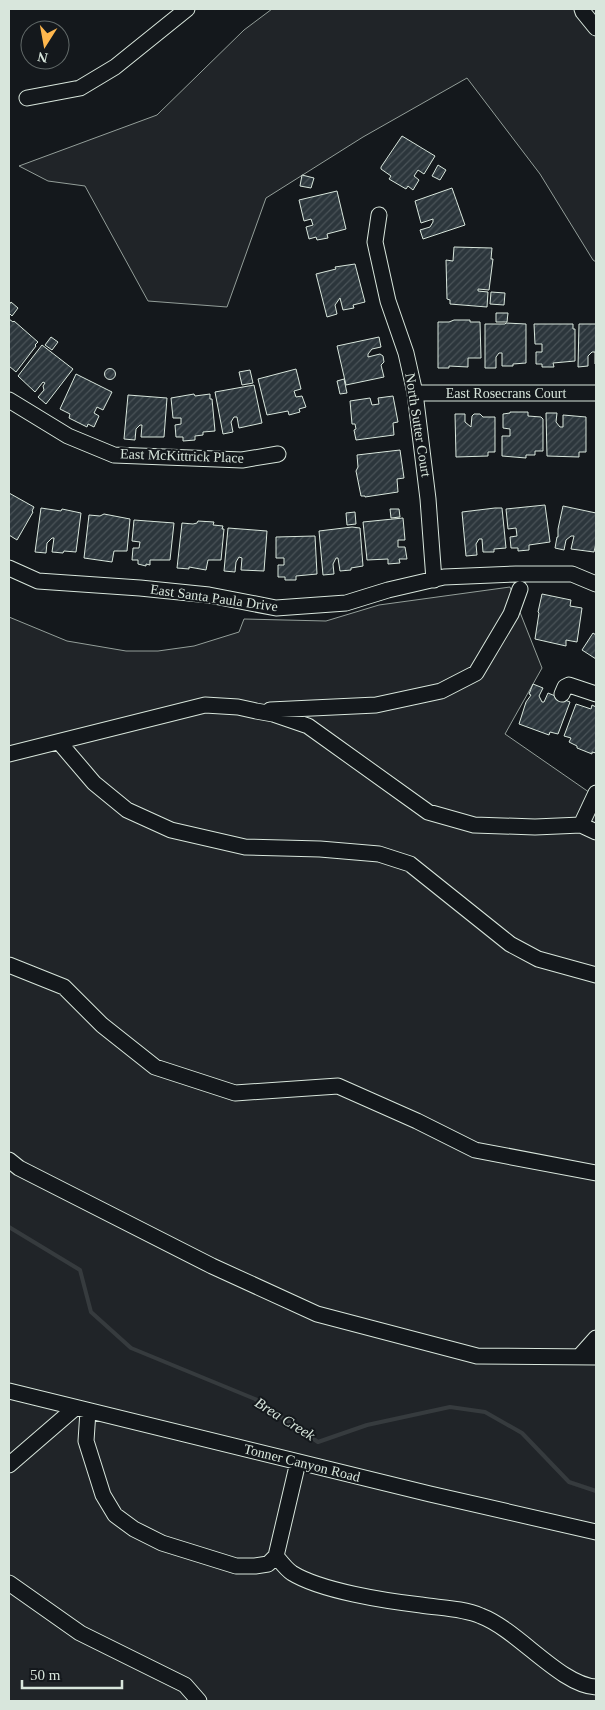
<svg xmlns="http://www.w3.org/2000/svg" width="605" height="1710" viewBox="0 0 605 1710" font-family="'Times New Roman',serif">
	<defs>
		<pattern id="building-hatch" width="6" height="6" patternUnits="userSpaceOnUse" patternTransform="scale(1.25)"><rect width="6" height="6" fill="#2c363c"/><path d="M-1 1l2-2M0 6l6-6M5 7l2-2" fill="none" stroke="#4a5358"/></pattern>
	</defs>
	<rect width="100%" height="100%" fill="#14181c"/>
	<!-- grass -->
	<path fill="#202428" stroke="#939e99" d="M272 9H596V262L593 260 540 174 467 78 363 137 266 198 227 307 148 301 85 186 48 181 19 166 157 115 244 30Z
		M510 587 542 668 505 734 596 797V1701H9V617L67 641 126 651H158L194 646 239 632 244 619 326 621 379 605Z"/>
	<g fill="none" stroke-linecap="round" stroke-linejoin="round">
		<!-- stream -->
		<path stroke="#363b3e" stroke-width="4" d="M9 1227 80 1270 91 1312 131 1348 255 1399 318 1442 367 1425 450 1407 485 1412 522 1433 569 1482 596 1491"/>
	</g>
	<!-- building -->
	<path fill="url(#building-hatch)" stroke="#d8e6dc" d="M402 136 435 156 424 174 418 170 414 176 419 180 413 190 408 186 406 189 389 179 391 176 381 169V167Z
		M438 165 446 170 440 180 432 176Z
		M302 175 314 178 311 188 300 186Z
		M452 188 465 225 423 239 420 230 430 227 433 222V219L421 223 415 201Z
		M337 191 346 229 327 234 328 238 317 240 316 237 309 239 306 227 313 225 311 219 304 221 299 200Z
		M454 247 492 248 491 259H493L489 290 478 289V291L488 292 487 307 450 304V300L447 299 446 260 453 261Z
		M355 264 365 302 353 305 354 308 343 310 340 298 335 305 337 314 327 317 316 274 336 269 335 267Z
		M491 292 505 293 504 305 490 304Z
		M11 302 18 308 12 316 9 313V305Z
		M496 313H508L507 322H496Z
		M9 319 13 322 14 321 38 342 35 345 36 346 16 372 9 366Z
		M454 320H470V322H480L481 358H468V367L449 366V368H438V322H449Z
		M506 323 526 324V363L513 364V366H502V353H499L496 357V368H485V324H505Z
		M534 324H573V329H575V361L553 363 554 367H542V364H536V352H542V344H535Z
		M579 324H596V364H595V352H592L588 356V366L578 367Z
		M51 337 58 342 52 350 45 345Z
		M379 337 381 347 372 349 368 354V357L380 354 383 356 384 362 381 365 384 377 346 385 337 346Z
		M42 345 73 369 46 404 38 397 44 390 43 386 45 383 43 382 35 392 18 376Z
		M104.5 374a5.5 5.5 0 1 1 11 0a5.5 5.5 0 1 1-11 0Z
		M296 369 301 389 294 391 296 397 302 396 306 407 299 409 300 412 289 415 288 411 267 415 258 379Z
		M250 370 253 383 242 385 239 372Z
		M76 374 112 392 103 410 97 407 94 413 99 416 94 427 88 424 87 427 69 418 70 414 60 409Z
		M344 379 347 393 340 394 337 381Z
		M254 385 262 423 239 428 237 417H234L231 422 233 432 223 434 215 392Z
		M194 394 195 396 210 394V399H212L215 431 203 432V435L195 436V440L183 441V437H176L175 425 181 424V418H173L171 398Z
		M128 395 167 398 164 437H141L142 425H140L136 429 135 440 124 439Z
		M393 396 398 422 393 423 394 435 356 440 354 430 356 429 355 424H352L350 401 370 398 372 405 379 404 378 398Z
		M510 412H528V416L541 417 543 419V451H535V455H526V458L502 456V436H510V429L503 428V414L510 413Z
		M546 413H557L556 422 560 427H563V415L586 417V452H579V457L547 456Z
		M455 414H465V422L471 427 472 416 474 414H480L483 417H495V452H488V456L456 457Z
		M400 450 404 478 397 479 398 492 365 497V496H361L356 471 358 467 357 455Z
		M9 493 34 507 32 511 33 512 17 540 9 535Z
		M545 505 550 542 529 545V550L518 551V548H511L510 537 517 536 516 528 508 529 506 509Z
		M563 506 596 513V543L594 552 571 549 574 536H571L566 540 564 550 555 548 557 537H558V529Z
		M41 508 61 511 62 509 81 513 76 552 64 551 63 553 52 552 54 538H52L47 543 46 553 35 552Z
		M495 508H502L506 548 494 549V552H483L482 539H479L476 544 477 555 466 556 462 512Z
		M390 509H399L400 517 391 518Z
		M355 512 356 524 347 525 346 513Z
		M104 514 130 519 127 551H114L112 562 84 558 89 515 100 516Z
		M403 518 405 540H398V547H405L407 559H399L400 563 388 564V559L367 560 363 522Z
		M134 520 174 523 170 560H150V565L146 564V566L138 564V560H132L133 548H139L140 542 132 541Z
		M198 521 214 522 213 525 223 526 222 529H224L221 560H208L206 570 189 567V569L177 568 182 523 193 524 197 523Z
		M352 527 360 528 363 566 351 568V570L340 571 338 558H336L333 564 334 574 323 575 319 531Z
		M228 528 267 531 264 571 241 570 242 558 239 557 236 562 235 572 224 571Z
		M315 536 317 574 296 576V580H285V577H278V565H284V558H276V537Z
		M542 594 571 600 570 606 582 608 577 642 566 640V646L535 639 539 613 538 612Z
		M593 633 596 635V659L582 650Z
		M533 684 543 688 539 696 542 702H544L548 693 570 702 558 734 550 732 549 735 519 724 526 702 531 695 529 694Z
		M576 704 591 709 592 705 596 707V753L592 752V754L577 748V746L569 742 571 738 564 736Z"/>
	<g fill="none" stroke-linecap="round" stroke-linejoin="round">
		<defs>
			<path id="minor" d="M582 9 583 12 596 28
				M27 98 80 88 115 67 187 9
				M379 215 375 242 388 301 406 353 415 393 428 499 434 580
				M415 393H596
				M9 400 68 436 114 455 242 460 278 454
				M9 568 38 581 140 588 209 595 276 608 346 603 388 590 444 577 516 574H572L596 584
				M562 694 565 687 569 685 596 694
				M270 710 376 705 441 691 476 673 511 614 520 589
				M59 742 94 783 127 810 171 830 245 847 320 849 379 854 410 864 510 944 538 959 596 975
				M9 754 205 705 238 707 256 711 273 714 308 726 428 812 474 825 535 827 581 825 596 832
				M581 825 596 793
				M9 965 64 987 102 1025 155 1067 235 1093 338 1086 417 1121 475 1150 596 1173
				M9 1160 19 1168 212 1266 317 1314 477 1356 596 1357
				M579 1357 596 1338
				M9 1391 430 1494 596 1532
				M88 1411 86 1441 103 1495 115 1515 134 1529 162 1543 236 1566H255L268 1564 276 1556 298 1462
				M9 1465 75 1408
				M276 1556C281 1562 286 1569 292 1573 321 1591 386 1601 421 1605 440 1608 462 1608 481 1616 518 1630 560 1685 596 1687
				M9 1583 80 1633 185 1685 199 1701"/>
		</defs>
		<!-- minor casing -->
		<use href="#minor" stroke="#d8e6dc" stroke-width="17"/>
		<!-- minor -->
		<use href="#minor" stroke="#14181c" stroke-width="15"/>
	</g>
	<g text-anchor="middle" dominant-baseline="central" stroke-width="4" stroke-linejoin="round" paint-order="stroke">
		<!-- street labels -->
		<g font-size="14" fill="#d8e6dc" stroke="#14181c">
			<text x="506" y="393">East Rosecrans Court</text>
			<text transform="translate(418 425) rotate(81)">North Sutter Court</text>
			<text transform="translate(182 456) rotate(2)">East McKittrick Place</text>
			<text transform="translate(214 598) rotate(8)">East Santa Paula Drive</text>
			<text transform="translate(302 1463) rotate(14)">Tonner Canyon Road</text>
		</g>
		<!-- water labels -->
		<g font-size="15" font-style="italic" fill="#d8e6dc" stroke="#14181c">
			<text transform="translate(285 1419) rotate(32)">Brea Creek</text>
		</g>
	</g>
	<!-- border -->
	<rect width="605" height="1710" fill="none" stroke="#d8e6dc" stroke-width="20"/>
	<!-- north arrow -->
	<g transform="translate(45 45) rotate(191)"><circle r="24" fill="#14181c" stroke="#626a69"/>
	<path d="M0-4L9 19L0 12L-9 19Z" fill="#ffb74d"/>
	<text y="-8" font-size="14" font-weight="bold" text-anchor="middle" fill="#d8e6dc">N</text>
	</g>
	<!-- scale -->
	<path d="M22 1680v8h100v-8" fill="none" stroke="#d8e6dc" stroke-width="2.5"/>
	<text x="30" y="1680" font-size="15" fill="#d8e6dc" stroke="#14181c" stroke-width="4" paint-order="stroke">50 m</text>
</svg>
